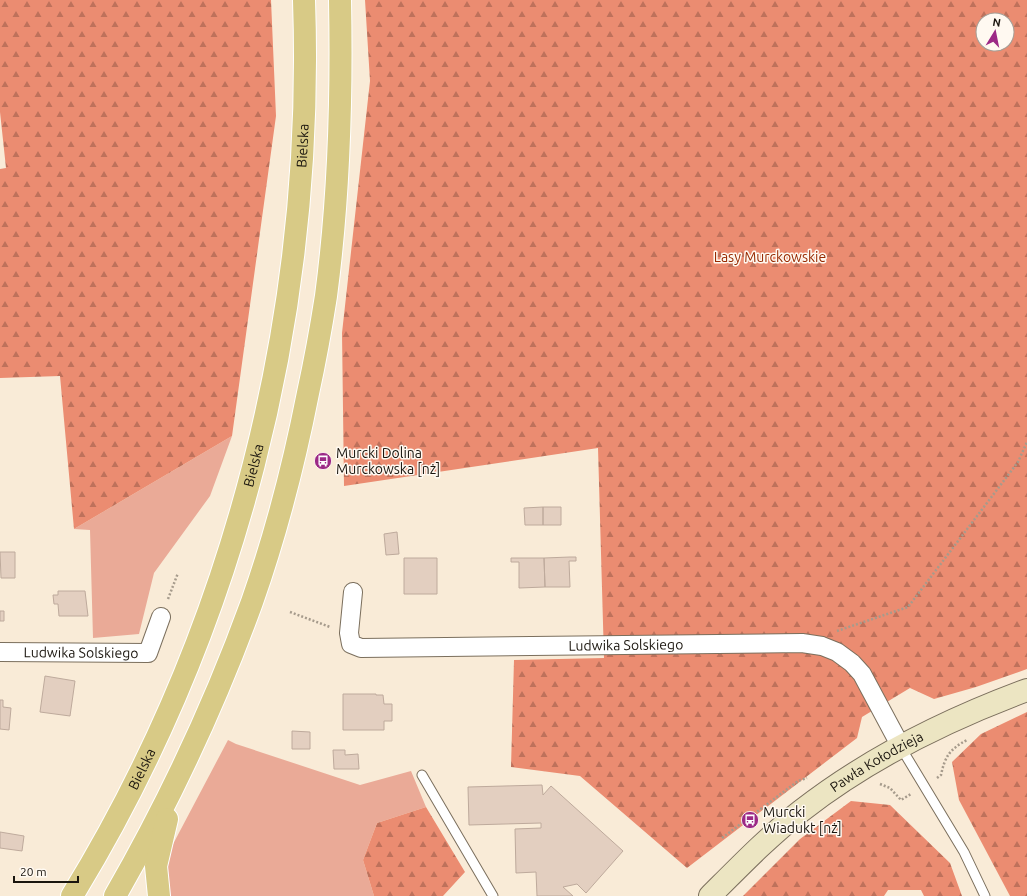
<svg xmlns="http://www.w3.org/2000/svg" width="1027" height="896" viewBox="0 0 1027 896" font-family="Ubuntu,sans-serif">
	<defs>
		<pattern id="forest-firs" width="22" height="20" patternUnits="userSpaceOnUse"><rect width="22" height="20" fill="#eb8c71"/><path d="M5 1l3.5 6h-7zM16 11l3.5 6h-7z" fill="#be715b"/></pattern>
	</defs>
	<rect width="100%" height="100%" fill="#f9ebd7"/>
	<!-- grass -->
	<path fill="#eaaa97" d="M232 436 210 496 154 573 139 634 93 638 90 530 74 529Z
		M228 740 236 744 360 785 411 771 426 807 377 823 363 860 374 896H169L167 869 172 846Z"/>
	<!-- forest -->
	<path fill="url(#forest-firs)" fill-rule="evenodd" d="M0 0H271L276 116 232 436 74 529 60 376 0 378V169L6 168 0 112Z
		M365 0H1027V669L976 687 934 699 910 688 862 717 857 738 687 868 580 776 511 767 514 660 604 658 598 448 344 486 342 333 370 81ZM983 20H1007V44H983Z
		M1027 712V896H1010L959 800 952 762 981 734Z
		M851 801 890 805 950 863 962 896H924L921 890H888L884 896H743L800 839Z
		M426 807 465 872 443 896H374L363 860 377 823Z"/>
	<!-- building -->
	<path fill="#e3cfc0" stroke="#beaa9c" d="M543 507H561V525H543Z
		M543 507V525H525L524 508Z
		M397 532 399 554 386 555 384 534Z
		M0 552H15V578H1Z
		M570 557H576V561H569L570 587H545L544 558Z
		M404 558H437V594H404Z
		M511 558H544L545 587 519 588V562H511Z
		M58 591H85L88 616H59L58 604H54L53 595H58Z
		M0 611H4V621H0Z
		M45 676 75 681 70 716 40 712Z
		M343 694H376V695H383L384 704H392V721H384V730H343Z
		M0 700H3V707L11 708 9 730 0 729Z
		M292 731 310 732V749H292Z
		M333 750H345V755L358 754 359 769H334Z
		M542 785 543 795 551 786 623 851 586 893 577 884 563 887 573 896H537L536 872 516 873 515 829 541 828V823L469 825 468 787Z
		M0 832 24 836 22 851 0 848Z"/>
	<g fill="none" stroke-linecap="round" stroke-linejoin="round">
		<defs>
			<path id="lane" d="M900 746 964 852 985 896
				M422 775 493 896"/>
			<g id="street">
				<path id="s1" d="M353 592 349 633 351 644 361 648 802 643 822 646 837 652 852 663 862 674 900 745"/>
				<path id="s2" d="M0 652 148 653 161 617"/>
			</g>
			<g id="secondary">
				<path id="s3" d="M710 896C739 867 768 837 801 811 869 758 946 720 1027 690"/>
			</g>
			<g id="primary">
				<path id="s4" d="M72 896C236 628 315 314 304 0"/>
				<path d="M115 896C169 802 215 704 252 602 276 534 294 464 308 393 315 361 321 328 326 296 339 198 342 99 340 0"/>
				<path d="M159 896 156 866 167 819"/>
			</g>
		</defs>
		<!-- lane casing -->
		<use href="#lane" stroke="#7b6f5d" stroke-width="11"/>
		<!-- street casing -->
		<use href="#street" stroke="#7b6f5d" stroke-width="20"/>
		<!-- secondary casing -->
		<use href="#secondary" stroke="#7b6f5d" stroke-width="24"/>
		<!-- primary casing -->
		<use href="#primary" stroke="#fff" stroke-width="24"/>
		<!-- path -->
		<path stroke="#a69b8c" stroke-width="2.5" stroke-dasharray="2 2" stroke-linecap="butt" d="M168 599 178 573
			M290 612 330 627
			M837 631 908 607 1018 462 1027 442
			M937 778 941 775C945 756 950 749 967 740
			M880 784 890 788 901 800 911 794
			M722 838 798 781 807 778"/>
		<!-- lane -->
		<use href="#lane" stroke="#fff" stroke-width="9"/>
		<!-- street -->
		<use href="#street" stroke="#fff" stroke-width="18"/>
		<!-- secondary -->
		<use href="#secondary" stroke="#ece5c2" stroke-width="22"/>
		<!-- primary -->
		<use href="#primary" stroke="#d8ca86" stroke-width="22"/>
	</g>
	<!-- icons -->
	<defs>
		<symbol id="bus-disc" viewBox="-11 -11 22 22"><circle r="9.5" fill="#9c2986" stroke="#fff9f1"/><path d="M-5-6H5V4H4V6H2V4H-2V6H-4V4H-5ZM-3.5-4V0h7V-4ZM-3.5 1.2v1.5H-2V1.2ZM2 1.2v1.5H3.5V1.2Z" fill="#fff"/></symbol>
	</defs>
	<g fill-rule="evenodd">
		<use href="#bus-disc" x="313" y="451" width="20" height="20"/>
		<use href="#bus-disc" x="740" y="810" width="20" height="20"/>
	</g>
	<g text-anchor="middle" dominant-baseline="central" stroke-width="3" stroke-linejoin="round" paint-order="stroke">
		<!-- street labels -->
		<g font-size="14" fill="#1a150e" stroke="#fff9f1">
			<text stroke="none"><textPath href="#s4" startOffset="793">Bielska</textPath></text>
			<text stroke="none"><textPath href="#s4" startOffset="469">Bielska</textPath></text>
			<text stroke="none"><textPath href="#s1" startOffset="328">Ludwika Solskiego</textPath></text>
			<text stroke="none"><textPath href="#s2" startOffset="81">Ludwika Solskiego</textPath></text>
			<text stroke="none"><textPath href="#s3" startOffset="215">Pawła Kołodzieja</textPath></text>
			<text stroke="none"><textPath href="#s4" startOffset="145">Bielska</textPath></text>
		</g>
		<!-- park labels -->
		<g font-size="14" fill="#972900" stroke="#fff9f1">
			<text x="770" y="257">Lasy Murckowskie</text>
		</g>
		<!-- poi labels -->
		<g font-size="14" fill="#1a150e" stroke="#fff9f1" text-anchor="start">
			<text x="336" y="453">Murcki Dolina<tspan x="336" dy="16">Murckowska [nż]</tspan></text>
			<text x="763" y="812">Murcki<tspan x="763" dy="16">Wiadukt [nż]</tspan></text>
		</g>
	</g>
	<!-- north arrow -->
	<g transform="translate(995 32) rotate(10)"><circle r="19" fill="#fff9f1" stroke="#a39e96"/>
	<path d="M0-3L7 15L0 10L-7 15Z" fill="#9c2986"/>
	<text y="-6" font-size="11" font-weight="bold" text-anchor="middle" fill="#1a150e">N</text>
	</g>
	<!-- scale -->
	<path d="M14 876v6h64v-6" fill="none" stroke="#1a150e" stroke-width="2"/>
	<text x="20" y="876" font-size="12" fill="#1a150e" stroke="#fff9f1" stroke-width="3" paint-order="stroke">20 m</text>
</svg>
